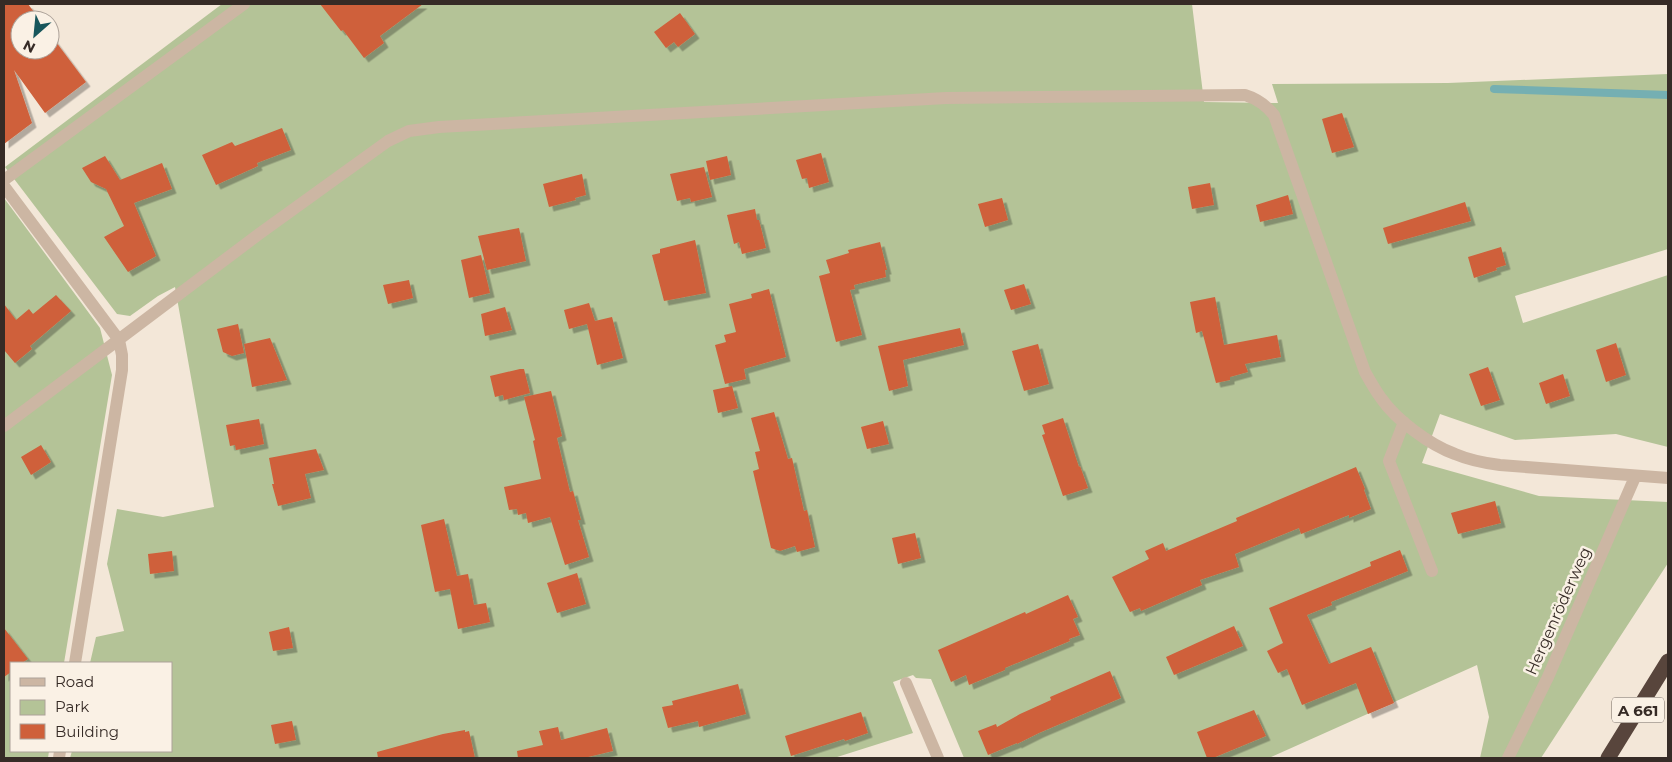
<svg xmlns="http://www.w3.org/2000/svg" width="1672" height="762" viewBox="0 0 1672 762" font-family="Montserrat,sans-serif">
	<defs>
		<filter id="shadow"><feDropShadow dx="4.5" dy="4.5" stdDeviation="0" flood-color="#0004"/></filter>
	</defs>
	<rect width="100%" height="100%" fill="#f3e7d8"/>
	<!-- green -->
	<path fill="#b4c397" d="M222 4H1192L1204 102 1278 103 1272 84 1448 83 1668 74V249L1515 296 1523 323 1668 275V447L1616 434 1515 440 1440 414 1422 463 1539 496 1668 502V563L1541 758H1480L1489 717 1477 665 1269 758H964L931 679 916 678 913 675 893 682 913 733 834 758H70L72 751H171V663H90L96 637 124 631 107 564 117 509 163 517 214 507 175 287 158 296 130 316 117 314 5 167Z
		M4 198 100 328 112 375 64 663H11V751H49L48 758H4Z"/>
	<g fill="none" stroke-linecap="round" stroke-linejoin="round">
		<!-- stream -->
		<path stroke="#75afb2" stroke-width="8" d="M1494 89 1668 95"/>
	</g>
	<!-- building -->
	<path fill="#cf603a" filter="url(#shadow)" d="M4 4H28L40 20H20V50H50V34L86 82 45 113 14 70 32 123 4 144Z
		M320 4H423L380 36 384 43 364 58 343 30 341 31Z
		M680 13 695 34 678 47 674 42 666 48 654 32Z
		M1342 113 1354 147 1332 153 1322 119Z
		M282 128 291 150 257 163 258 166 216 185 202 155 232 142 235 146Z
		M821 153 829 182 809 188 807 178 802 179 796 160Z
		M105 156 120 180 162 163 172 189 134 203 156 256 128 272 104 237 124 226 106 189 91 182 82 168Z
		M727 156 731 175 710 180 706 161Z
		M704 167 712 197 691 202 690 198 677 201 670 174Z
		M582 174 586 195 575 198 576 200 549 207 543 184Z
		M1210 183 1214 205 1192 209 1188 187Z
		M1288 195 1293 214 1260 222 1256 205Z
		M1002 198 1008 220 985 227 978 204Z
		M1465 202 1471 221 1388 244 1383 228Z
		M755 209 757 220H759L766 248 742 254 739 242 734 244 727 215Z
		M519 228 526 261 487 270 478 236Z
		M695 240 706 293 664 301 652 255 660 253V249Z
		M880 242 887 270H885L886 277 854 285 855 289 850 290 862 335 836 342 819 276 830 273 826 260 849 253 848 250Z
		M1501 247 1506 265 1496 268 1497 270 1474 278 1468 257Z
		M481 255 490 293 469 298 461 260Z
		M409 280 413 298 388 304 383 285Z
		M1024 284 1031 304 1011 310 1004 290Z
		M769 289 786 357 744 369 746 379 725 384 715 345 726 342 724 335 736 332 729 304 752 298 751 294Z
		M56 295 71 311 30 346 32 349 15 363 4 350V304L16 320 29 309 33 314Z
		M1215 297 1224 345 1277 335 1281 357 1245 364 1248 372 1230 377V380L1216 383 1202 331 1196 333 1190 302Z
		M589 303 595 321 612 317 623 358 597 365 587 324 569 329 564 310Z
		M505 307 512 330 485 336 481 314Z
		M238 324 244 353 232 356 223 352 217 329Z
		M960 328 964 345 903 360 908 386 889 391 878 346Z
		M270 338 287 380 252 387 244 344Z
		M1616 343 1626 375 1606 382 1596 350Z
		M1038 344 1049 384 1024 391 1012 351Z
		M1488 367 1500 400 1481 406 1469 374Z
		M520 369H524L530 393 504 400 503 395 495 397 490 376Z
		M1563 374 1570 396 1546 404 1539 383Z
		M732 386 738 408 718 413 713 390Z
		M551 391 562 436 557 438 570 492 573 491 581 520H578L589 557 565 565 550 517 528 523 526 513 518 515 517 509 509 510 504 487 541 479 533 441 535 440 524 397Z
		M774 412 788 459 792 458 804 511 807 510 815 547 797 552 795 546 780 551 771 548 753 471 759 469 755 452 760 451 751 418Z
		M1063 418 1079 467 1080 466 1088 488 1063 496 1042 435 1045 434 1042 425Z
		M259 419 264 444 236 450 235 445 230 446 226 425Z
		M883 421 889 444 867 449 861 427Z
		M41 445 51 462 31 475 21 457Z
		M316 449 324 470 305 474 311 498 278 506 272 484H274L269 458Z
		M1356 467 1365 489 1364 490 1371 509 1349 518V515L1301 534 1299 528 1235 554 1239 567 1200 580 1202 585 1162 602 1141 611 1140 608 1130 612 1112 577 1149 559 1145 551 1163 543 1166 551 1237 521 1236 518Z
		M1495 501 1501 523 1458 534 1451 513Z
		M444 519 457 576 468 574 474 605 486 603 490 622 458 629 450 589 435 592 421 525Z
		M915 533 921 558 898 564 892 538Z
		M1400 550 1408 571 1331 602 1332 605 1307 615 1329 664 1371 647 1394 703 1368 714 1356 683 1302 705 1287 669 1278 673 1267 651 1283 643 1269 608 1371 566 1370 562Z
		M172 551 174 571 150 574 148 554Z
		M577 573 586 604 557 613 547 583Z
		M1068 595 1078 617 1073 619 1080 635 1069 639 1070 641 1005 668V670L969 685 966 675 951 682 938 650 1025 612 1026 614Z
		M1234 626 1243 646 1174 675 1166 657Z
		M289 627 293 648 273 651 269 632Z
		M4 628 28 659 22 663H11V672L4 677Z
		M1110 671 1121 698 1039 733 1017 744V743L988 755 978 731 996 724 997 727 1020 714 1051 700 1050 697Z
		M738 684 746 714 699 727 698 721 668 728 662 707 673 705 672 701Z
		M1254 710 1266 736 1213 758H1207L1197 732Z
		M861 712 868 733 845 741 844 739 791 756 785 736Z
		M292 721 296 740 275 744 271 725Z
		M558 727 561 740 607 728 613 751 584 758H518L517 751 543 745 539 731Z
		M465 730V732L469 731 475 758H378L377 752 443 734Z"/>
	<g fill="none" stroke-linecap="round" stroke-linejoin="round">
		<!-- minor -->
		<path stroke="#ccb6a3" stroke-width="12" d="M4 180 244 4
			M4 186 119 340 122 355V370L75 663
			M1404 422 1389 461 1432 571
			M4 426 259 234 388 141 409 131 439 127 946 98 1245 95C1258 99 1266 105 1274 115L1365 372C1370 381 1375 390 1381 398 1396 420 1430 445 1455 454 1469 460 1484 463 1500 465L1668 478
			M906 683 938 758
			M59 758 60 751
			M1508 758 1548 677 1635 477"/>
		<!-- highway -->
		<path stroke="#58453c" stroke-width="15" d="M1608 758 1668 661"/>
	</g>
	<g text-anchor="middle" dominant-baseline="central" stroke-width="5" stroke-linejoin="round" paint-order="stroke">
		<!-- shield labels -->
		<rect fill="#faf1e5" stroke="#71665f" stroke-width="1" x="1612" y="697.5" width="52" height="25" rx="4"/>
		<g font-size="15" font-weight="bold" fill="#362b26">
			<text x="1638" y="710">A 661</text>
		</g>
		<!-- street labels -->
		<g font-size="16" fill="#362b26" stroke="#faf1e5">
			<text transform="translate(1558 611) rotate(-66)">Hergenröderweg</text>
		</g>
	</g>
	<!-- border -->
	<rect width="1672" height="762" fill="none" stroke="#362b26" stroke-width="10"/>
	<!-- legend -->
	<rect x="10" y="662" width="162" height="90" fill="#faf1e5" stroke="#aca299"/>
	<rect x="20" y="678" width="25" height="8" fill="#ccb6a3" stroke="#aca299"/>
	<text x="55" y="687" font-size="15" fill="#362b26">Road</text>
	<rect x="20" y="700" width="25" height="15" fill="#b4c397" stroke="#aca299"/>
	<text x="55" y="712" font-size="15" fill="#362b26">Park</text>
	<rect x="20" y="724" width="25" height="15" fill="#cf603a" stroke="#aca299"/>
	<text x="55" y="737" font-size="15" fill="#362b26">Building</text>
	<!-- north arrow -->
	<g transform="translate(35 35) rotate(207)"><circle r="24" fill="#faf1e5" stroke="#aca299"/>
	<path d="M0-4L9 19L0 12L-9 19Z" fill="#18565b"/>
	<text y="-8" font-size="14" font-weight="bold" text-anchor="middle" fill="#362b26">N</text>
	</g>
</svg>
